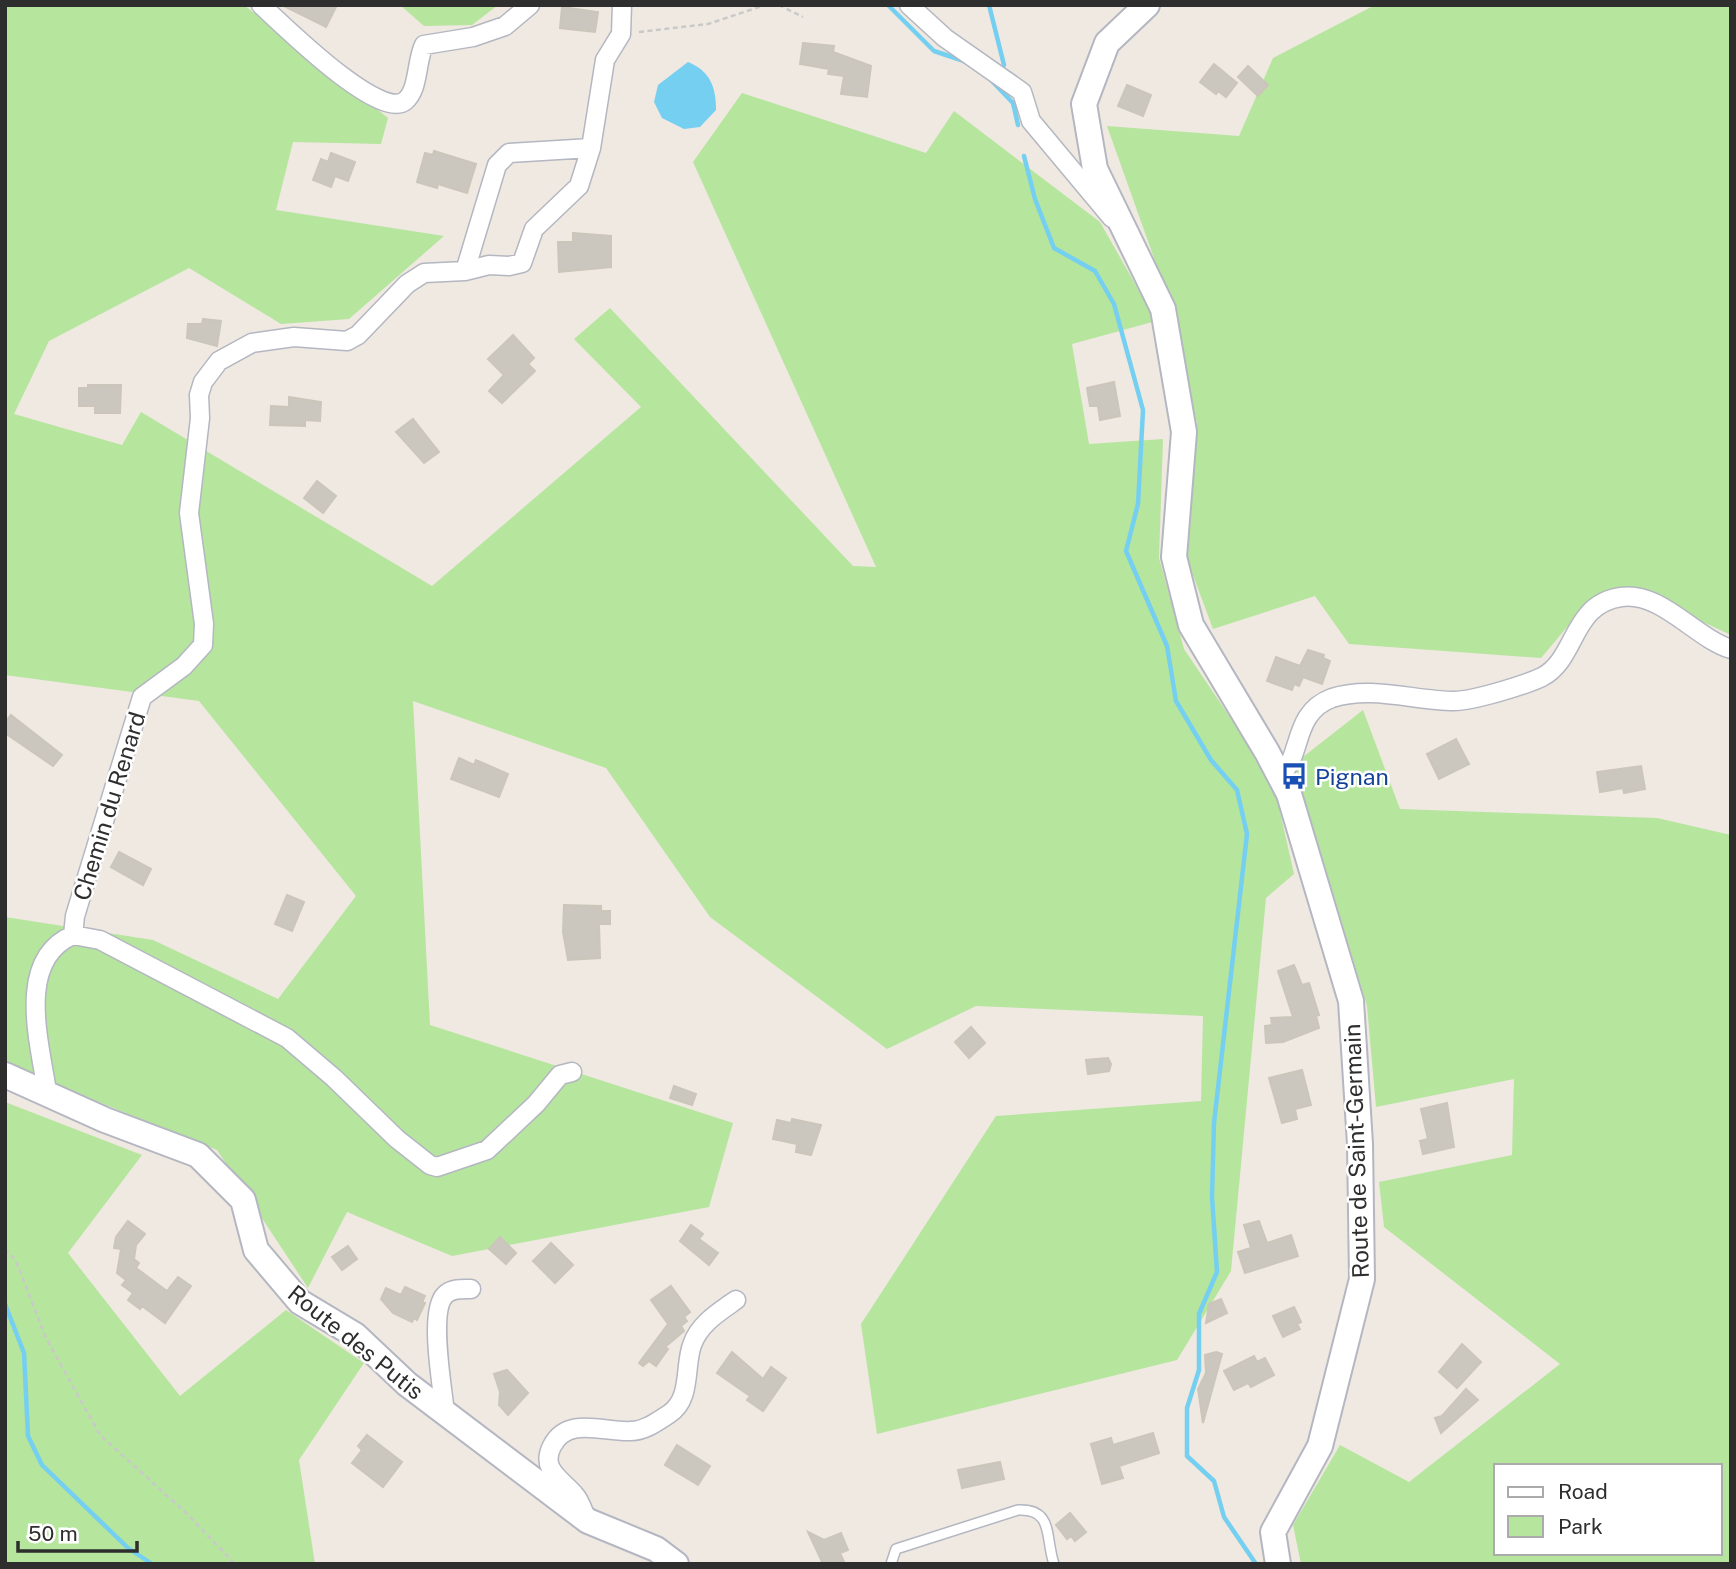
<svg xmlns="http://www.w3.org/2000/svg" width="1736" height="1569" viewBox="0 0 1736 1569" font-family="'Public Sans',sans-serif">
	<rect width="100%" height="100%" fill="#efe9e1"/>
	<!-- green -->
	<path fill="#b6e59e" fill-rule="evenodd" d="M5 5H244L388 118 381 144 293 142 276 210 444 236 349 319 281 324 189 268 49 341 14 414 122 445 141 412 432 586 641 407 574 339 610 308 853 566 876 567 693 162 742 93 926 153 954 111 1100 222 1156 321 1072 344 1089 444 1163 439 1159 558 1184 649 1273 781 1294 874 1266 898 1231 1271 1177 1360 877 1434 861 1324 996 1116 1201 1101 1203 1016 976 1006 887 1049 710 917 606 768 413 701 430 1025 733 1123 709 1207 452 1256 347 1212 308 1288 217 1150 5 1064V917L153 940 278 999 356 896 199 701 5 675Z
		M400 5H498L472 25 424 26Z
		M1375 5H1731V635L1634 590 1589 601 1541 658 1349 644 1315 596 1213 629 1187 559 1197 423 1165 289 1107 126 1239 136 1273 58Z
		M1363 710 1400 809 1657 818 1731 835V1564H1301L1293 1525 1340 1445 1409 1482 1560 1364 1384 1227 1379 1182 1512 1155 1514 1079 1376 1107 1367 1006 1294 764ZM1496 1466H1720V1553H1496Z
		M5 1102 142 1155 68 1253 180 1396 286 1310 364 1363 299 1460 315 1564H5Z"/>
	<!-- water -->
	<path fill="#75cff0" d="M688 62C710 71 716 87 716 110L700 127 684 129 662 118 654 102 658 85Z"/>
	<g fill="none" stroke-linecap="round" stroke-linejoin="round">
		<!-- stream -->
		<path stroke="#75cff0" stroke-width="4.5" d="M888 5 934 51 967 62
			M989 5 1004 65
			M991 80 1013 103 1018 125
			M1024 156 1035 199 1054 248 1095 271 1114 304 1143 410 1138 504 1126 551 1167 646 1176 701 1211 760 1237 790 1247 834 1214 1123 1212 1197 1217 1272 1199 1314V1370L1187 1408V1456L1214 1481 1224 1517 1256 1564
			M5 1304 24 1353 28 1436 42 1465 128 1548 152 1564"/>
	</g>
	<!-- building -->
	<path fill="#cbc7bf" stroke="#cbc5ba" stroke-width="2" d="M282 5H337L326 27Z
		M562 7 598 12 595 32 560 28Z
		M803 43 834 46 833 52 871 66 867 97 841 94 844 76 828 74 829 69 800 64Z
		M1214 64 1237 83 1226 97 1218 91 1216 94 1200 82Z
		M1248 66 1268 85 1258 96 1238 77Z
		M1127 85 1151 95 1143 116 1118 106Z
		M434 151 476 164 467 193 438 184 437 188 417 182 425 153 433 155Z
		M331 153 355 162 348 181 335 176 331 187 313 180 321 159 328 162Z
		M573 233 611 236V267L559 272 558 242H573Z
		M203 319 221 321 217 346 187 338 188 324H202Z
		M513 335 534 358 528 364 535 371 502 403 489 391 504 375 488 359Z
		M1114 382 1120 416 1100 420 1098 406H1090L1087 388Z
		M88 385H121L120 413H95V406H79V388H88Z
		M289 397 321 402 320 421 305 420V426L270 425 271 406 289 407Z
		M413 419 439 452 424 463 396 432Z
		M317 481 336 496 323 513 304 498Z
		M1308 650 1324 655 1323 658 1330 661 1322 684 1303 677 1299 686 1294 684 1292 690 1267 681 1276 657 1300 666Z
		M11 715 62 755 53 766 5 733V722Z
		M1456 739 1469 764 1439 779 1427 754Z
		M459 758 474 765 476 760 508 774 499 797 451 779Z
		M1641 766 1645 789 1624 793 1623 788 1600 792 1597 772Z
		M119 852 151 869 143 885 111 867Z
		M287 895 304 902 292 931 275 924Z
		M564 905 601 906V911H610V924H599L600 958 568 960 563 932Z
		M1294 965 1302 985 1309 983 1319 1015 1316 1016 1319 1028 1283 1042 1266 1043 1265 1026 1272 1025 1271 1018 1293 1017 1278 971Z
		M971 1027 985 1043 969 1058 955 1042Z
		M1108 1058 1111 1064 1109 1071 1088 1074 1086 1060Z
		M1302 1070 1311 1105 1295 1109 1297 1119 1282 1123 1269 1078Z
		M674 1086 696 1094 692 1105 670 1098Z
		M1447 1103 1454 1147 1423 1154 1420 1141 1428 1139 1421 1109Z
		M792 1119 821 1125 811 1155 796 1152 797 1144 773 1139 777 1120 791 1123Z
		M128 1221 145 1234 136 1245 134 1259 139 1263 136 1268 167 1291 178 1277 191 1286 165 1323 142 1306 140 1309 128 1300 133 1293 122 1285 126 1280 117 1273 121 1249 114 1248 116 1237Z
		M1259 1221 1267 1243 1291 1235 1298 1256 1245 1273 1238 1252 1251 1248 1244 1225Z
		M691 1225 703 1234 699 1239 718 1253 709 1265 680 1241Z
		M500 1237 516 1253 506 1264 489 1249Z
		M551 1243 573 1265 555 1283 533 1261Z
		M348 1246 357 1259 342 1270 332 1257Z
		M671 1286 690 1312 684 1317 687 1321 681 1326 684 1331 665 1347 668 1349 656 1366 649 1361 643 1366 639 1363 668 1324 651 1300Z
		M405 1287 425 1296 422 1302 425 1303 417 1320 414 1318 412 1322 393 1313 381 1299 386 1288 401 1295Z
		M1221 1299 1227 1313 1206 1323 1209 1304Z
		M1294 1307 1301 1322 1297 1324 1300 1329 1283 1337 1273 1316Z
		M1462 1344 1481 1362 1457 1388 1439 1372Z
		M732 1352 763 1379 771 1367 786 1378 763 1411 747 1400 750 1396 717 1373Z
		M1216 1352 1222 1354 1203 1423 1198 1389 1206 1373 1205 1355Z
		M1254 1356 1257 1362 1265 1358 1274 1375 1251 1387 1248 1383 1234 1390 1224 1371Z
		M507 1370 528 1393 508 1415 499 1405 500 1392 494 1374Z
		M1466 1389 1478 1400 1441 1433 1435 1418 1442 1416Z
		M1153 1433 1159 1453 1119 1466 1123 1478 1102 1484 1091 1444 1111 1438 1113 1445Z
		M367 1435 402 1462 383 1487 352 1463 362 1450 358 1446Z
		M677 1445 710 1466 698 1485 665 1465Z
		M1000 1462 1004 1479 962 1488 958 1470Z
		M1070 1513 1086 1532 1075 1541 1071 1536 1067 1539 1056 1525Z
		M808 1532 824 1540 841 1533 848 1550 840 1553 845 1564H823Z"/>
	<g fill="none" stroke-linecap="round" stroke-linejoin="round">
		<defs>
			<path id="lane" d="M891 1564 896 1549 1018 1510C1054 1508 1045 1538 1054 1564"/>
			<path id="street" d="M261 5C282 24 379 121 405 101 419 90 416 61 424 45L473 37 505 26 530 5
				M909 5 945 38 1022 92 1031 121 1112 218
				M465 271 497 165 509 153 591 148
				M1280 774C1303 759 1291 713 1332 698 1371 685 1415 701 1454 701 1473 701 1525 685 1542 677 1577 659 1571 604 1621 597 1661 591 1695 638 1731 649
				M73 935 100 940 287 1038 334 1078 397 1139 430 1165 437 1167 487 1150 536 1104 560 1075 572 1072
				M47 1092C40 1043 15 960 73 935L75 916 142 697 184 666 203 645 204 624 189 513 200 418 199 395 203 382 219 361 252 343 294 337 347 341 358 335 407 284 424 273 465 271 489 265 509 266 522 263 534 229 579 186 591 148 605 60 621 34 622 5
				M445 1414C443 1389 428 1312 445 1295 452 1288 462 1289 471 1289
				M586 1518C583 1510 580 1500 574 1494 561 1479 540 1469 552 1446 568 1415 605 1433 631 1431 645 1431 658 1421 669 1414 692 1399 684 1367 692 1345 699 1324 719 1312 736 1300"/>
			<path id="secondary" d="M1147 5 1107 43 1084 104 1095 169 1163 309 1184 432 1174 557 1191 625 1267 752 1289 794 1351 1001 1360 1144 1362 1279 1320 1446 1273 1532 1278 1564
				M5 1075 105 1120 198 1155 243 1200 256 1250 300 1302 355 1335 407 1384 588 1521 656 1549 676 1564"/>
		</defs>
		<!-- lane casing -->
		<use href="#lane" stroke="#b4b7c1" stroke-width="12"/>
		<!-- street casing -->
		<use href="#street" stroke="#b4b7c1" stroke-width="21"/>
		<!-- secondary casing -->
		<use href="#secondary" stroke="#b4b7c1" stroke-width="28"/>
		<!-- path -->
		<path stroke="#c9c9c9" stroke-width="2.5" stroke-dasharray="5 3.5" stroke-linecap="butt" d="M779 5 803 17
			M639 32 708 24 765 5
			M5 1249 16 1261 46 1338 100 1435 183 1510 235 1564"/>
		<!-- lane -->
		<use href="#lane" stroke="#fff" stroke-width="9"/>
		<!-- street -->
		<use href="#street" stroke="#fff" stroke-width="18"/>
		<!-- secondary -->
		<use href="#secondary" stroke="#fff" stroke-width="24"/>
	</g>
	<!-- icons -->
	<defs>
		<symbol id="bus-bare" viewBox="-9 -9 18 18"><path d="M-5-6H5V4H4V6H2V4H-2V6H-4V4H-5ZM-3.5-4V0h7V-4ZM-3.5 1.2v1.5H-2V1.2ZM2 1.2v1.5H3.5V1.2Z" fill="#1a4fb4" stroke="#fff" stroke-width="2.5" paint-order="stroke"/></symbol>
	</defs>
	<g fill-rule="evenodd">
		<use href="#bus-bare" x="1275" y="757" width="38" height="38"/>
	</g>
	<g text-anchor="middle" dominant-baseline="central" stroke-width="5" stroke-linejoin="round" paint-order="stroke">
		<!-- transit labels -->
		<g font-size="23" fill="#164399" stroke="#fff" text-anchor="start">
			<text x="1315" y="776">Pignan</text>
		</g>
		<!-- street labels -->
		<g font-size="23" fill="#2e2e2e" stroke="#fff">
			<text transform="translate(109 806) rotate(-73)">Chemin du Renard</text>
			<text transform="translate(1356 1151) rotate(-92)">Route de Saint-Germain</text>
			<text transform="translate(356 1342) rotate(39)">Route des Putis</text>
		</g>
	</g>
	<!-- border -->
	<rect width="1736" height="1569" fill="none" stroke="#2e2e2e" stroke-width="14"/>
	<!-- legend -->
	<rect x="1494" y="1464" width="228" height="91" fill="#ffffff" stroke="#ababab" stroke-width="2"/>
	<rect x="1508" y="1487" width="35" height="10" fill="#ffffff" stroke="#ababab" stroke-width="2"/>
	<text x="1558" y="1499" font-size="21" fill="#2e2e2e">Road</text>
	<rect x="1508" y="1516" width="35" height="21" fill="#b6e59e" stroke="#ababab" stroke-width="2"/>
	<text x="1558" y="1534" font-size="21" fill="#2e2e2e">Park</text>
	<!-- scale -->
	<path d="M18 1541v10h119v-10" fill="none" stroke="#2e2e2e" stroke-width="3.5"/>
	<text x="28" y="1541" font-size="21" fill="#2e2e2e" stroke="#ffffff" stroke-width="5" paint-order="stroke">50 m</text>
</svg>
